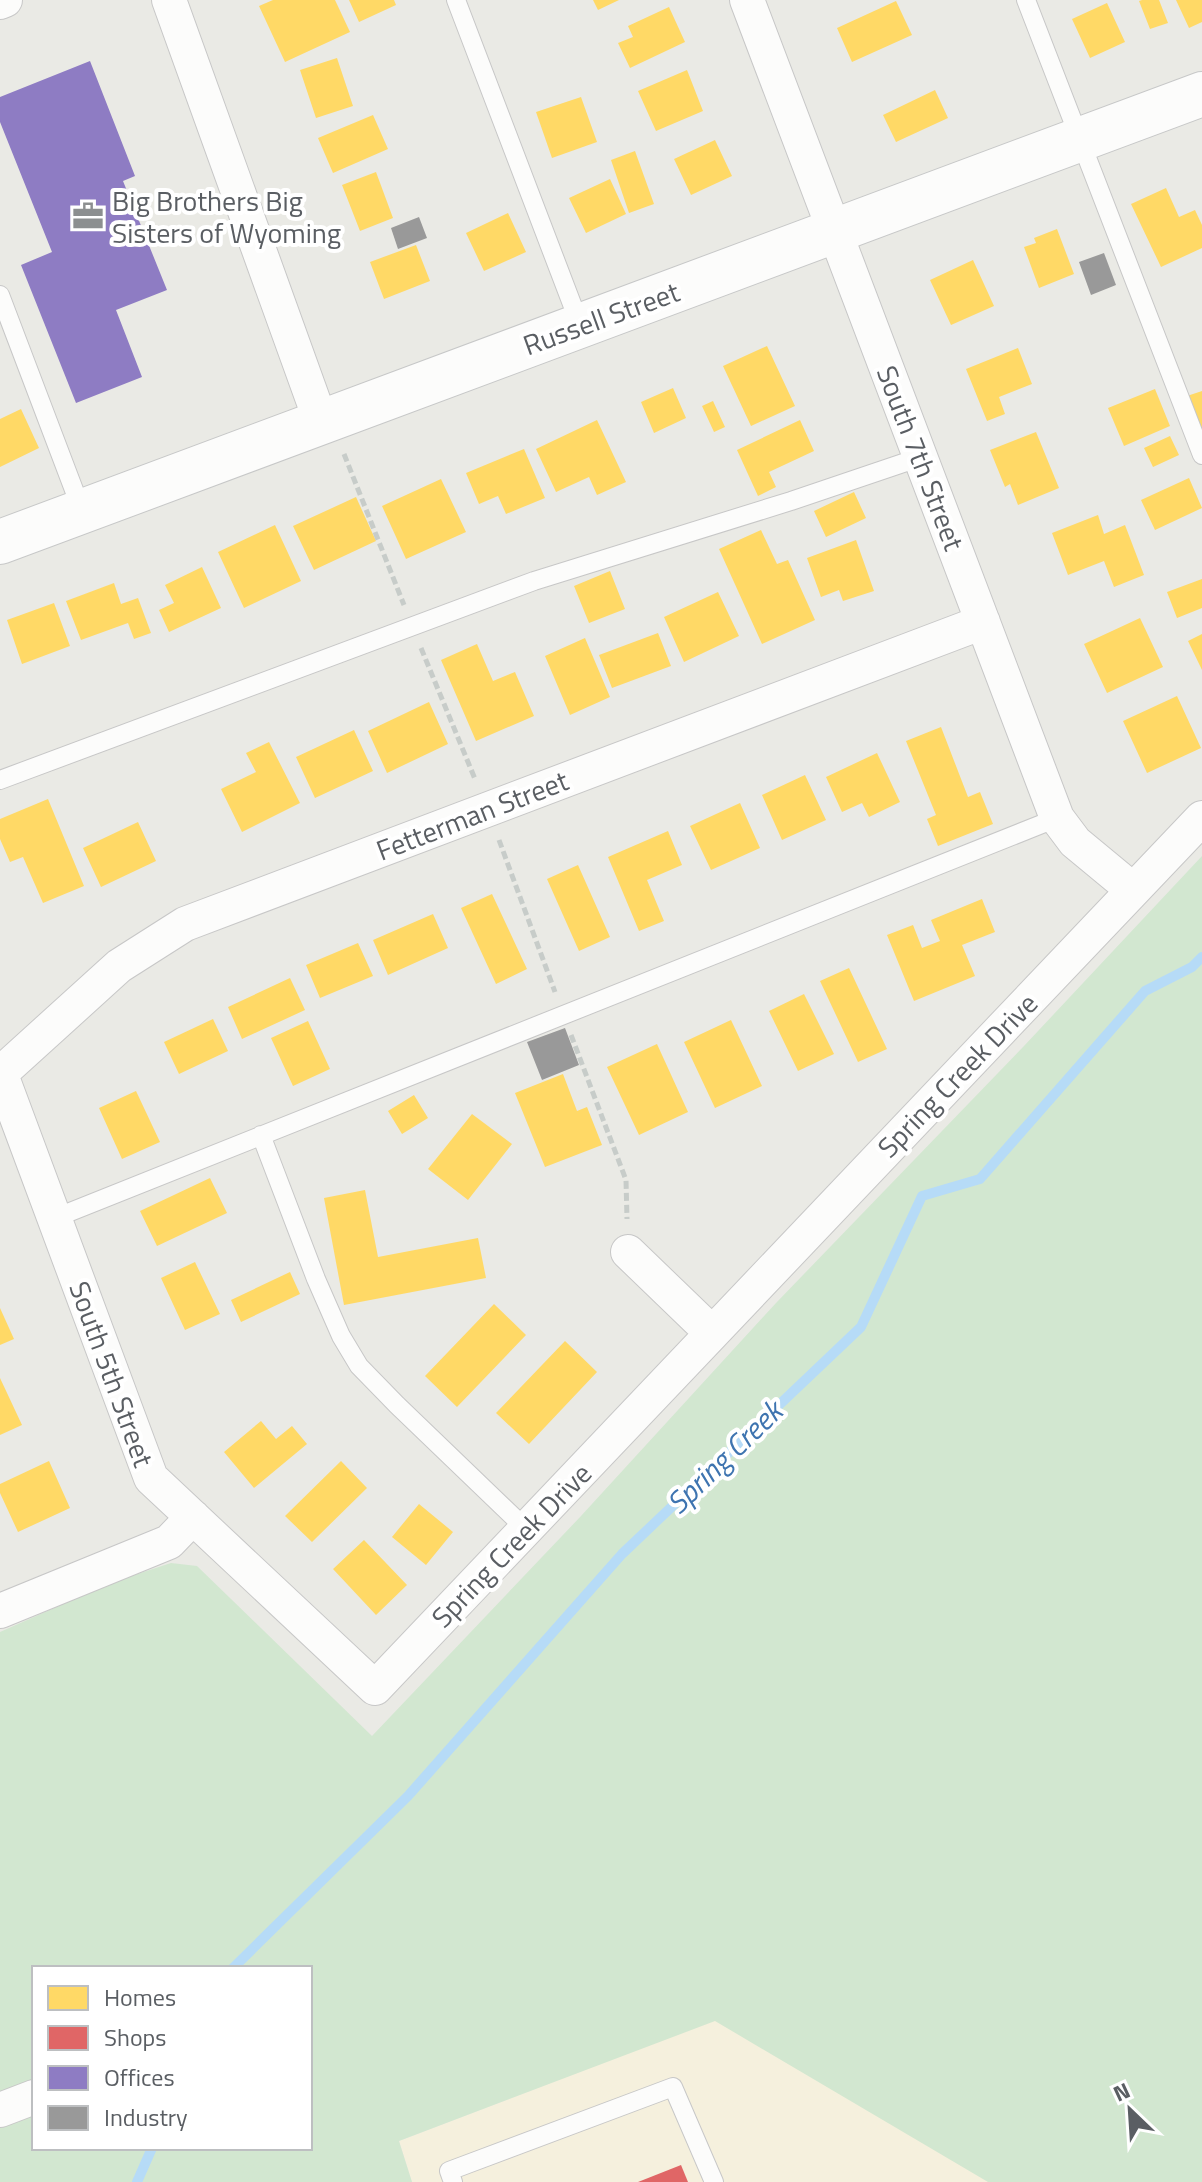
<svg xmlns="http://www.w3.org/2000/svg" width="1202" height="2182" viewBox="0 0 1202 2182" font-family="'Titillium Web',sans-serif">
	<rect width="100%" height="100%" fill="#eaeae5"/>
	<!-- commercial -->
	<path fill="#f5f0dd" d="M715 2020 997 2182H412L399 2141Z"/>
	<!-- green -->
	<path fill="#d2e7d0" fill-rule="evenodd" d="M1202 856V2182H988L715 2021 399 2141 412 2182H0V1632L113 1582 171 1563 197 1566 372 1736 581 1516 776 1303 1024 1046ZM34 1968H310V2148H34Z"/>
	<!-- homes -->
	<path fill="#ffd966" d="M273 0H335L350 32 285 62 259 6Z
		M349 0H394L396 5 359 22Z
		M593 0H619L598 10Z
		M1142 0H1159L1168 23 1150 29 1139 1Z
		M1176 0H1202V22L1189 28Z
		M896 1 912 35 852 62 837 28Z
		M1107 3 1125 42 1090 58 1072 19Z
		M669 7 685 42 630 68 618 43 633 37 628 26Z
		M337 58 353 106 316 118 300 70Z
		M687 70 703 111 656 131 638 91Z
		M935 90 948 118 896 142 883 115Z
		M581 97 597 142 552 158 536 112Z
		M373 115 388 149 333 173 318 138Z
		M715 140 732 176 691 195 674 159Z
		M635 151 654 204 629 213 611 160Z
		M376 172 393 218 360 231 342 185Z
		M610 179 626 214 586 233 569 198Z
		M1166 188 1179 217 1195 210 1202 225V248L1161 267 1131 204Z
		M508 213 526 252 484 271 466 233Z
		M1057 229 1074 274 1039 288 1024 247 1036 243 1034 238Z
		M416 245 430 281 384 299 370 262Z
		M973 260 994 306 951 325 930 280Z
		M767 346 795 406 751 426 723 366Z
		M1018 348 1032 384 999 397 1005 414 987 421 966 369Z
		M673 388 686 418 654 433 641 402Z
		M1155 389 1170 426 1124 446 1108 408Z
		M1202 391V436L1187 396Z
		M713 401 725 427 714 432 702 406Z
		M21 409 39 448 0 467V419Z
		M597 420 626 482 597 495 589 477 556 492 536 449Z
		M800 420 814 451 769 472 776 487 758 496 737 450Z
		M1036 432 1059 488 1018 505 1010 484 1005 487 990 450Z
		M1170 436 1179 455 1153 467 1144 448Z
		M524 449 545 498 506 514 498 496 479 504 466 473Z
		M1189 478 1202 508 1155 530 1141 500Z
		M441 479 466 532 406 559 382 506Z
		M854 492 866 518 826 537 814 511Z
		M356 497 376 541 314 570 293 526Z
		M1098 515 1104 534 1125 525 1144 575 1114 587 1104 561 1068 575 1052 533Z
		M275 525 301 581 244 608 218 552Z
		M761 530 777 564 788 560 815 620 762 644 719 549Z
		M856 540 874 591 843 601 839 590 821 597 807 558Z
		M202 567 221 608 169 632 159 610 174 603 165 585Z
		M610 571 625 609 589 623 574 586Z
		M1202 579V608L1177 618 1167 592Z
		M114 583 121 604 138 598 151 633 134 639 128 623 81 640 66 601Z
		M718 592 739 636 684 662 664 617Z
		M54 603 70 646 22 664 7 620Z
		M1140 618 1163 667 1107 693 1084 644Z
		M658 633 671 666 612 688 599 655Z
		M1202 634V670L1188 641Z
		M585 638 610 697 570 715 545 656Z
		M477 644 493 681 515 672 534 716 476 741 441 660Z
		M1177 696 1201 748 1147 773 1123 721Z
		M429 702 448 744 387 773 368 731Z
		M941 727 968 797 980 792 993 824 938 846 927 819 936 815 906 741Z
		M354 730 373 771 315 798 296 757Z
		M269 742 300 803 242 832 221 789 256 772 246 753Z
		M877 753 900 802 869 817 862 803 842 812 826 777Z
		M805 775 826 820 782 840 762 795Z
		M48 799 84 886 43 903 23 857 10 862 0 839V819Z
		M740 803 760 848 711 870 690 826Z
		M138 822 156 861 101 887 83 848Z
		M668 831 682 865 647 880 664 921 639 931 608 857Z
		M578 865 610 937 579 951 547 879Z
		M492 894 527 969 496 984 461 908Z
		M982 899 995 932 962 945 975 976 914 1001 887 935 913 925 922 948 940 941 931 920Z
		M433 914 448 948 388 975 373 940Z
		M358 943 373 976 320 998 306 965Z
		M849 968 887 1049 858 1062 820 981Z
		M290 978 305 1010 242 1039 228 1007Z
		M804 994 834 1054 798 1071 769 1011Z
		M213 1019 228 1051 179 1074 164 1042Z
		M731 1020 762 1086 715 1108 684 1042Z
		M308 1021 330 1069 293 1086 271 1038Z
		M657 1044 688 1112 639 1135 607 1067Z
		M563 1074 577 1111 587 1107 602 1145 545 1167 515 1093Z
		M136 1091 160 1142 122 1159 99 1108Z
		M414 1095 428 1118 402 1134 388 1111Z
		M472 1114 512 1144 468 1200 428 1169Z
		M210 1178 227 1213 157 1246 140 1211Z
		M365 1190 378 1257 478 1238 486 1278 344 1305 324 1198Z
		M195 1262 220 1314 185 1330 161 1278Z
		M290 1272 300 1294 241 1322 231 1300Z
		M494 1304 526 1335 457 1407 425 1376Z
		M0 1308 14 1339 0 1345Z
		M565 1341 597 1372 529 1444 496 1413Z
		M0 1378 22 1425 0 1435Z
		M261 1421 276 1439 292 1426 307 1444 254 1488 224 1452Z
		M49 1461 70 1508 18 1532 0 1493V1484Z
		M341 1461 367 1488 312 1542 285 1516Z
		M419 1504 453 1532 426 1565 392 1537Z
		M364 1540 407 1585 376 1615 333 1569Z"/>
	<!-- shops -->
	<path fill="#e06666" d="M681 2165 688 2182H638Z"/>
	<!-- offices -->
	<path fill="#8e7cc3" d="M90 61 135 176 123 181 167 290 116 310 142 377 76 403 21 265 52 252 0 122V97Z"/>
	<!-- industry -->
	<path fill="#999" d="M419 217 427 238 398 249 391 228Z
		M1104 253 1116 285 1091 295 1079 262Z
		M565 1028 579 1065 542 1080 527 1042Z"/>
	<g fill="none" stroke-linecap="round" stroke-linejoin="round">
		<!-- stream -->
		<path stroke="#b6dbf7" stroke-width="10" d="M233 1968 408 1796 622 1554 861 1327 922 1196 980 1179 1145 991 1192 967 1202 957
			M137 2182 152 2148"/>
		<defs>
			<path id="lane" d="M456 0 580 325
				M1026 0 1202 455
				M0 295 82 511
				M0 780 534 581 791 501 921 457
				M261 1135 316 1279 341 1336 359 1366 397 1405 526 1529
				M55 1218 1057 818
				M453 2182 449 2171 673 2087 714 2182"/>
			<path id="street" d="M169 0 321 422
				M747 0 1057 818 1075 842 1133 890
				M0 2 5 0
				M0 1072 151 1478 375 1688 1202 818
				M0 1074 119 966 185 924 983 622
				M628 1252 712 1333
				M0 1611 169 1542 193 1517
				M0 2110 34 2097"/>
			<path id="secondary" d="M0 542 1202 94"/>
		</defs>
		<!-- lane casing -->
		<use href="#lane" stroke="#c7c7c7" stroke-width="20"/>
		<!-- street casing -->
		<use href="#street" stroke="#c7c7c7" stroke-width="36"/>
		<!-- secondary casing -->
		<use href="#secondary" stroke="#c7c8c8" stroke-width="46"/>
		<!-- path -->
		<path stroke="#c7ccc9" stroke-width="5" stroke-dasharray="8 4" stroke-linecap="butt" d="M344 454 404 605
			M421 648 475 779
			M499 840 555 992
			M571 1035 626 1180 627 1219"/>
		<!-- lane -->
		<use href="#lane" stroke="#fcfcfb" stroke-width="18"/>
		<!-- street -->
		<use href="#street" stroke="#fcfcfb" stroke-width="34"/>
		<!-- secondary -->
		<use href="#secondary" stroke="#fcfcfb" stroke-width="44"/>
	</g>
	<!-- icons -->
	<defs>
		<symbol id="office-bare" viewBox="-9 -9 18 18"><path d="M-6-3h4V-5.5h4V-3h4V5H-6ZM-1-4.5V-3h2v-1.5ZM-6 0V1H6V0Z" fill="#8c8f90" stroke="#fff" stroke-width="2.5" paint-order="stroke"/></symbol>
	</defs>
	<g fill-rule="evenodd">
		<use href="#office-bare" x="66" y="194" width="44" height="44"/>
	</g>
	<g text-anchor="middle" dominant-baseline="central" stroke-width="8" stroke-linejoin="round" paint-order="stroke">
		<!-- poi labels -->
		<g font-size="28" fill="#5a5e63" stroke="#fff" text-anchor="start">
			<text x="112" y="200">Big Brothers Big<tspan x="112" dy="32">Sisters of Wyoming</tspan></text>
		</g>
		<!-- street labels -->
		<g font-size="28" fill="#5a5e63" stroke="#fff">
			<text transform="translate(601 318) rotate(-20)">Russell Street</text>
			<text transform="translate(921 458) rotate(69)">South 7th Street</text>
			<text transform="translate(472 815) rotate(-21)">Fetterman Street</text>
			<text transform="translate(957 1075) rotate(-46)">Spring Creek Drive</text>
			<text transform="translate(112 1374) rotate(70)">South 5th Street</text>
			<text transform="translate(511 1545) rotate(-46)">Spring Creek Drive</text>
		</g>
		<!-- water labels -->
		<g font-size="30" font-style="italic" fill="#3e74b0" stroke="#fff">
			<text transform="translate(724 1457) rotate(-44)">Spring Creek</text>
		</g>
	</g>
	<!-- legend -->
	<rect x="32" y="1966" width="280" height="184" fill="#ffffff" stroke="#bdbfc1" stroke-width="2"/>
	<rect x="48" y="1986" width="40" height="24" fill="#ffd966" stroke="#bdbfc1" stroke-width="2"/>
	<text x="104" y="2006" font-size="24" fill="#5a5e63">Homes</text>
	<rect x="48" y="2026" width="40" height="24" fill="#e06666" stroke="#bdbfc1" stroke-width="2"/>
	<text x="104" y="2046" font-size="24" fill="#5a5e63">Shops</text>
	<rect x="48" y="2066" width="40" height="24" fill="#8e7cc3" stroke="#bdbfc1" stroke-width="2"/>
	<text x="104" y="2086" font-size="24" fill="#5a5e63">Offices</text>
	<rect x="48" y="2106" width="40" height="24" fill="#999999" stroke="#bdbfc1" stroke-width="2"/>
	<text x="104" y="2126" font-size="24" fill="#5a5e63">Industry</text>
	<!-- north arrow -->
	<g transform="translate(1130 2110) rotate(335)" stroke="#ffffff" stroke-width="6" paint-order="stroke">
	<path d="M0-6L14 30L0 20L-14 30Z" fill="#5a5e63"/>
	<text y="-12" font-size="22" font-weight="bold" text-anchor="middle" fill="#5a5e63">N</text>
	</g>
</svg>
